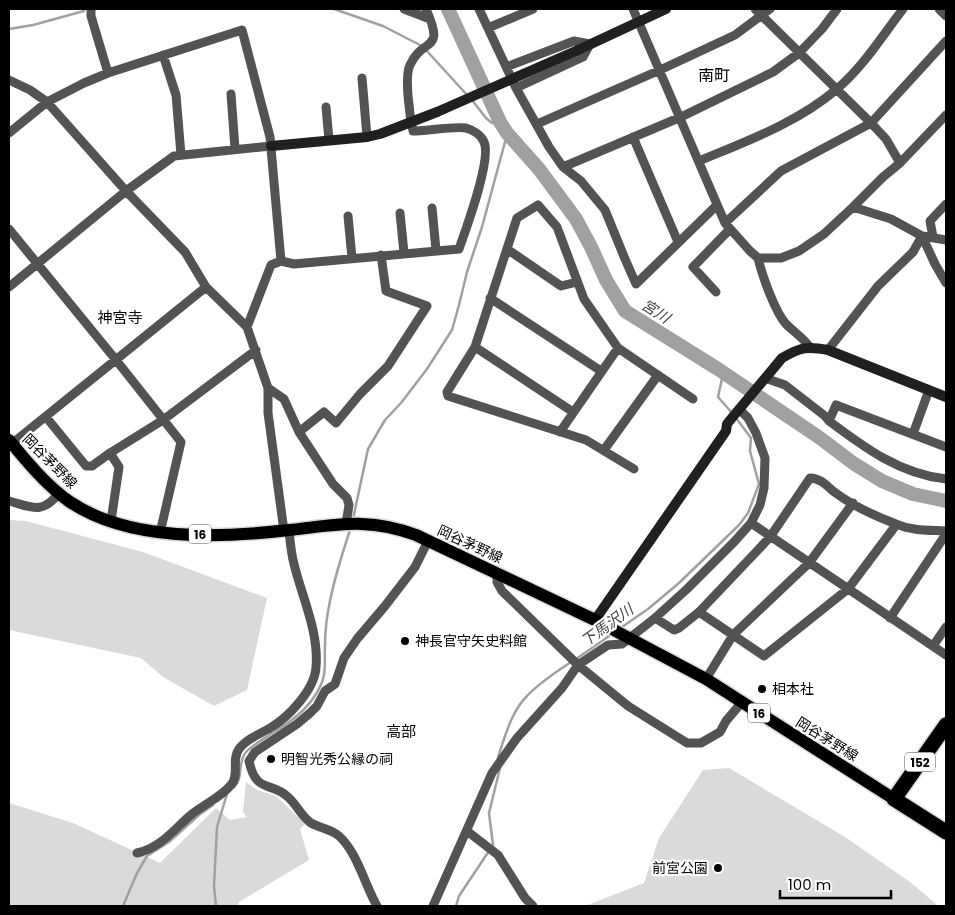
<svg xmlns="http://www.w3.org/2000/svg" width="955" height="915" viewBox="0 0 955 915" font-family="Poppins,'Noto Sans JP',sans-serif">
	<rect width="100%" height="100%" fill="#fff"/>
	<!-- green -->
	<path fill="#dadada" d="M9 520 26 521 143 552 267 598 247 690 214 706 163 677 141 658 9 630Z
		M729 768 845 837 910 882 936 904 937 906H585L644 883 659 838 703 770Z
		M246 782 257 790 276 796 305 824 300 829 309 860 239 902 238 906H9V803L73 823 160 863 216 808 230 820 247 817 243 812Z"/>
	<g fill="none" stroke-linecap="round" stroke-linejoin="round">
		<!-- stream -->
		<path stroke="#a1a1a1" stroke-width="2.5" d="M334 9 383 26 422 46
			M9 29 33 25 84 11
			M426 50 468 96
			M472 100 486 118 492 123 500 122
			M723 374 718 397 733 414
			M353 519 368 449 385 420 401 403 427 369 452 330 459 305 467 272 482 227 505 142 511 137
			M619 629 648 609 679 583 739 525 748 513 759 484 750 451 751 438 736 418
			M576 659 612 634
			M499 760 498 757C505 737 511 712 527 696 539 683 556 672 571 662
			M234 787C244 778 237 762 246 752 255 743 264 739 274 732 289 723 307 709 316 694 328 675 324 666 325 646 325 631 327 615 330 601 335 576 343 551 351 527
			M123 906 137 873 147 856 169 842 199 815 213 805
			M216 906 214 886 217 827 227 794
			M456 906 459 896 493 845 489 813 500 768"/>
		<!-- river -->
		<path stroke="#a1a1a1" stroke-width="14" d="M448 9 500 122 507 133 539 169 576 219 591 247 606 280 625 311 718 369 820 438 853 463 882 481 913 494 946 501"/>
		<defs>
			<path id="primary" d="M9 440C27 462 47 486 70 502 130 542 220 538 289 530 337 525 368 517 416 535L595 620 706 679 894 799"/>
			<path id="highway" d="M946 725 894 799 946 832"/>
		</defs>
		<!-- primary casing -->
		<use href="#primary" stroke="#dbdbdb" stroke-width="15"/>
		<!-- highway casing -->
		<use href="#highway" stroke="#dbdbdb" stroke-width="18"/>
		<!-- street -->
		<path stroke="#535353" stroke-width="9" d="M91 9V16L108 73
			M404 9 430 19
			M479 9 516 88 549 147 563 167 581 181 605 210 625 259 636 284 717 205
			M633 9 725 223 750 251 758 258H781L799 251 824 234 853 207 883 177 900 163 946 115
			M755 9 871 123 886 139 900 163
			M939 9 946 16
			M488 28 533 9
			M163 55 176 95 181 155
			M506 67 574 41 590 44 583 57 516 88
			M362 78 367 137
			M9 80 30 90 47 102 126 191 185 252 206 287 247 327 268 388V413L284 531
			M231 94 235 149
			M326 107 329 140
			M537 124 660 70 735 35 770 9
			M9 133 47 102 84 83 108 73 242 30 270 137 281 261
			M633 137 678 242
			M699 161C747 141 797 123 837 89 864 66 882 36 903 9
			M563 167 681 117 773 72 799 53 822 29 837 9
			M853 207 891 219 922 236 946 240
			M432 208 436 250
			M400 213 404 253
			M348 216 352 258
			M725 223 781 171 871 123 946 41
			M9 229 116 360 181 442 160 533
			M922 236 935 264 946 283
			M933 237 930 221 946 204
			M507 249 561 286 577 282
			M758 258C762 275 775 312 786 324 795 333 801 336 809 346
			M9 287 126 191 174 156 271 146
			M716 292 693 267 730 229
			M490 298 601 371
			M247 327 271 265 281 261 294 264 459 249C466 229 492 159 484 142 481 135 473 130 466 128 456 126 425 131 413 131 410 117 404 77 410 65 423 36 446 54 426 9
			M475 347 573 412
			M828 350 878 286 913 252 922 236
			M765 378 785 385 825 416 829 421C865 448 900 474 946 479
			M268 388 284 399 299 432 333 484 347 498 349 505 346 524
			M46 417 86 466H92L110 453
			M829 421 836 405 946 447
			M299 432 324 412 336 423 360 394 388 366 427 306 386 291 381 255
			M560 432 618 348
			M913 434 929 390
			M9 446 206 287
			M604 450 658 375
			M634 469 586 440 448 396 447 392 475 347 517 218 538 205 557 227 584 299 618 348 693 399
			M9 501C32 507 42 515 59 493
			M111 521 119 467 110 453 163 420 256 350
			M751 523 946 655
			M497 574V582L502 591 578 665 628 706 687 743H701L720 732 726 721 742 702
			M699 612 764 656 848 589 896 525
			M655 618 674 630 679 628 699 612 757 551 770 537 810 478C820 478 826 485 833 491 851 505 875 516 896 524 912 531 929 530 946 531
			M890 618 946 534
			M933 646 946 627
			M706 679 733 635 809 563 853 503
			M467 831 498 855 525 898 533 906
			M137 853C161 848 174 829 192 814 205 804 221 797 231 785 240 775 231 760 239 749 246 739 260 734 270 728 289 717 315 689 316 667 319 632 302 597 294 564 291 553 290 541 289 530
			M377 906C365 885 357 852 339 836 331 829 320 828 311 823 301 816 297 805 288 797 271 781 256 794 249 761L255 752 297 724 310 713 317 706 325 691 335 684 344 658 357 639 385 606 415 567 428 541
			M433 906 492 773 517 738 562 688 578 665 608 645 622 644 655 618 687 589 734 542 751 523 760 505 764 488 765 458 756 433 748 418 739 409"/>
		<!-- secondary -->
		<path stroke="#202020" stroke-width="10" d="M578 50 666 9
			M271 146 367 137 380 134 437 112
			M595 620 726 431 727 424 731 419 782 358C801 347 807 346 828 350L946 397"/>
		<!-- primary -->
		<use href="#primary" stroke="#000" stroke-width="12"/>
		<!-- highway -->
		<use href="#highway" stroke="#000" stroke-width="15"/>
		<!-- secondary-bridge -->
		<path stroke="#202020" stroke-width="10" d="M437 112 578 50"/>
	</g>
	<!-- markers -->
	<g fill="#000" stroke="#fff" stroke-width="2">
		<circle cx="405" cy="641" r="5"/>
		<circle cx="762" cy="689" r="5"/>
		<circle cx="271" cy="759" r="5"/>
		<circle cx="718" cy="868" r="5"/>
	</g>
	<g text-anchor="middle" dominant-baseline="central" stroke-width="4.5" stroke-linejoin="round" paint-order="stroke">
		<!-- shield labels -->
		<g fill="#fff" stroke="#4c4c4c" stroke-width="1">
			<rect x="189" y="524.5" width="22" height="19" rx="4"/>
			<rect x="748" y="703.5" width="22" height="19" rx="4"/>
			<rect x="905" y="752.5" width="30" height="19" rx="4"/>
		</g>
		<g font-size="12" font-weight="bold" fill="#000">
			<text x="200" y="534">16</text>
			<text x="759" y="713">16</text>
			<text x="920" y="762">152</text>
		</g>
		<!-- street labels -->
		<g font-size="14" fill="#000" stroke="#fff">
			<text transform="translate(50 461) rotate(45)">岡谷茅野線</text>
			<text transform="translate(470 544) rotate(25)">岡谷茅野線</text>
			<text transform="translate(827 739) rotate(32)">岡谷茅野線</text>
		</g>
		<!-- poi labels -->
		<g font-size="14" fill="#000" stroke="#fff" text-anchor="start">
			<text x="415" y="641">神長官守矢史料館</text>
			<text x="772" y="689">相本社</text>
			<text x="281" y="759">明智光秀公縁の祠</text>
			<text x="708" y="868" text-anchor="end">前宮公園</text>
		</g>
		<!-- water labels -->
		<g font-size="15" font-style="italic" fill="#424242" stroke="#fff">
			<text transform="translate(656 311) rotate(32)">宮川</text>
			<text transform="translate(607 625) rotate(-36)">下馬沢川</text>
		</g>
		<!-- neighbourhood labels -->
		<g font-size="15" fill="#000" stroke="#fff">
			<text x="120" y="317">神宮寺</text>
			<text x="401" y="731">高部</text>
		</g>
		<!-- quarter labels -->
		<g font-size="16" fill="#000" stroke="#fff">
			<text x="714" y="75">南町</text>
		</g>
	</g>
	<!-- border -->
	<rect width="955" height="915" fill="none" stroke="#000000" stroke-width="20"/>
	<!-- scale -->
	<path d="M780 890v8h111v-8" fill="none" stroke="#000000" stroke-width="2.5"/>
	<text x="788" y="890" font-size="15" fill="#000000" stroke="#ffffff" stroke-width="4" paint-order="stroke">100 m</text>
</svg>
